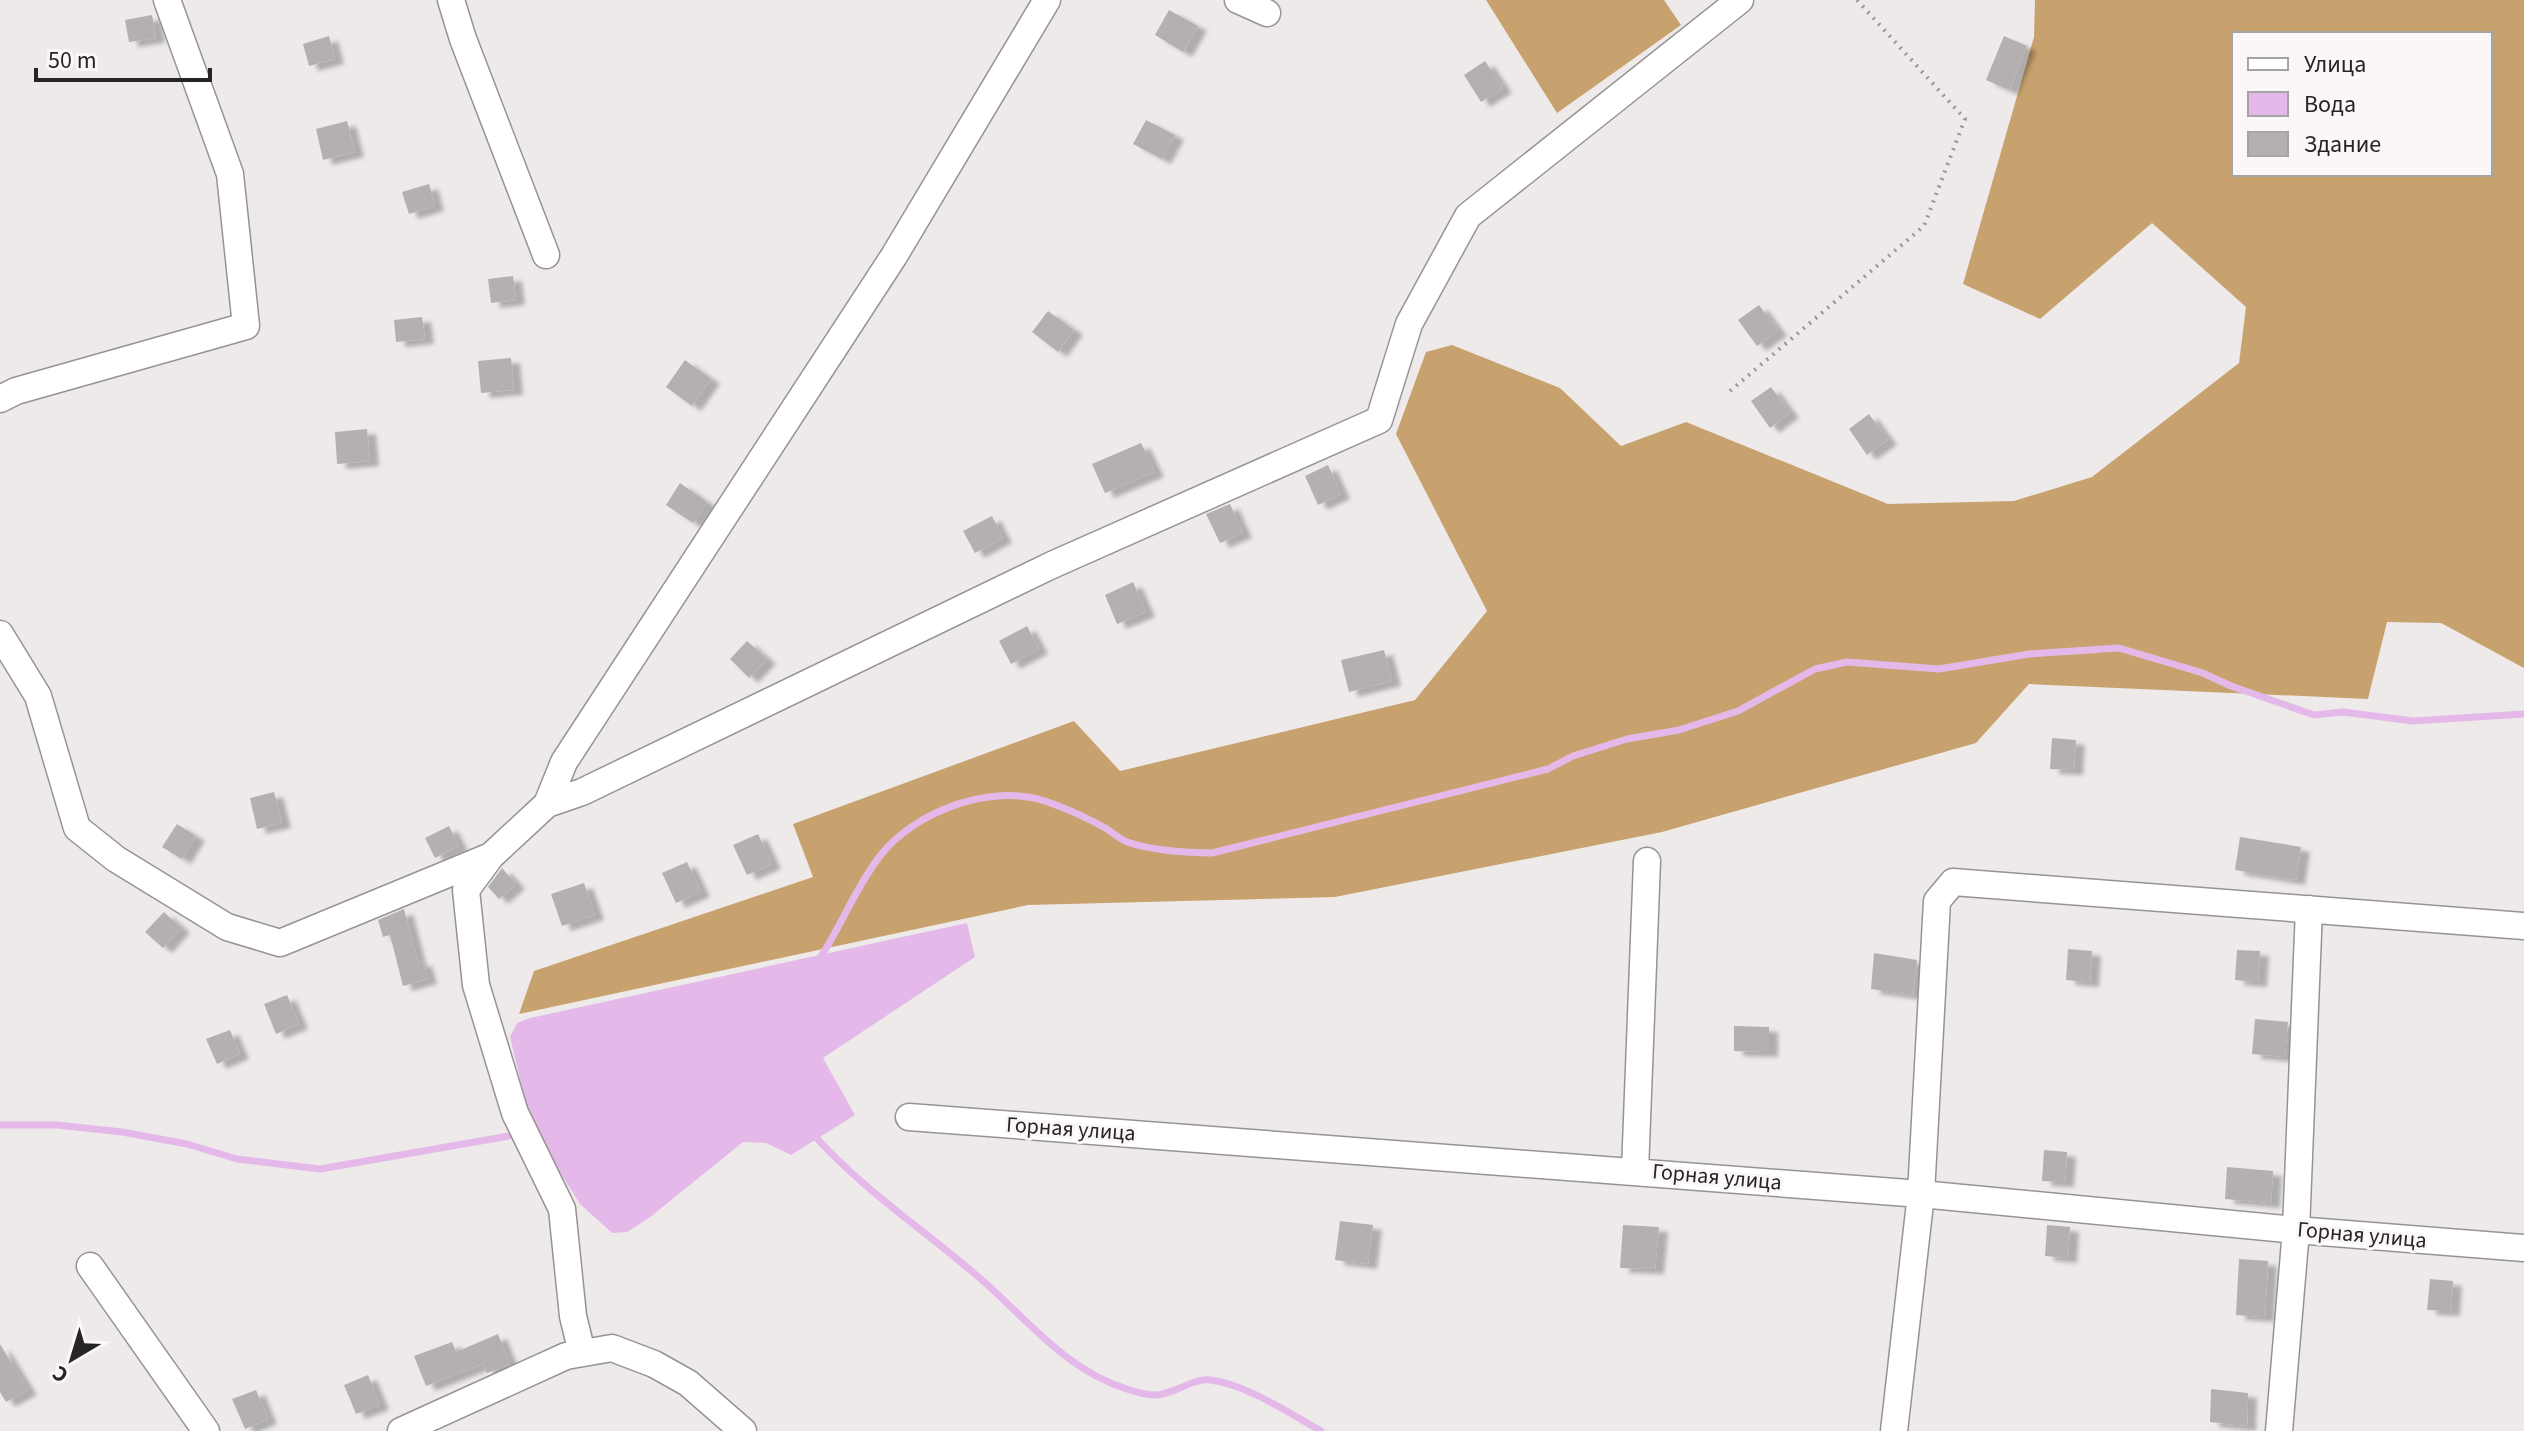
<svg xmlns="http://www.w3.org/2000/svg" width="2524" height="1431" viewBox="0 0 2524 1431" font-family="'Source Sans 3',sans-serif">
	<defs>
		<filter id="shadow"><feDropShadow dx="9" dy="5" stdDeviation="2" flood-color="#0004"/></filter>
	</defs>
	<rect width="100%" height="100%" fill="#eeeaea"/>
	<!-- forest -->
	<path fill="#c8a26e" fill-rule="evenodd" d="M1486 0H1664L1681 25 1557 113Z
		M2035 0H2524V668L2441 623 2387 622 2368 699 2029 684 1976 743 1662 832 1335 897 1028 905 519 1014 534 971 813 877 793 824 1074 721 1120 771 1415 700 1487 611 1396 434 1426 352 1452 345 1560 388 1621 446 1686 422 1888 504 2014 501 2092 477 2239 363 2246 307 2152 223 2040 319 1963 284 2034 37ZM2490 34V174H2234V34Z"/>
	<!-- water -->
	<path fill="#e4b9ea" d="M967 923 975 957 823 1058 855 1115 791 1155 766 1143 743 1142 649 1218 627 1232 612 1233 580 1204 532 1128 510 1037 517 1023 530 1018Z"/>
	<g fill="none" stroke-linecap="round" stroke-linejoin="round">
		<!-- stream -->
		<path stroke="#e4b9ea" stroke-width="7" d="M818 961C841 927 855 888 880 856 915 811 991 783 1045 801 1065 808 1088 818 1107 829 1113 833 1120 839 1127 842 1153 851 1185 852 1212 853L1548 769 1573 756 1627 739 1679 730 1738 711 1815 669 1847 662 1939 669 2029 654 2119 648 2203 673 2231 686 2314 715 2343 712 2413 721 2524 714
			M0 1125H57L122 1132 187 1144 237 1159 320 1169 509 1136
			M811 1132C864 1192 932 1235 991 1288 1032 1326 1071 1372 1127 1389 1135 1392 1148 1395 1157 1395 1174 1394 1193 1378 1210 1380 1246 1384 1289 1413 1321 1431"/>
	</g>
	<!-- building -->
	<path fill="#b4b0af" filter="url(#shadow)" d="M1169 10 1198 26 1183 52 1155 35Z
		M152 15 156 38 129 42 125 20Z
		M329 36 335 59 309 66 303 44Z
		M2004 36 2027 46 2009 90 1986 80Z
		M1485 61 1503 88 1481 102 1464 75Z
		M1146 120 1175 135 1162 159 1133 144Z
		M347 121 355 152 323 160 316 129Z
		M429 184 435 206 409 214 402 192Z
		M513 276 516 300 491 303 488 279Z
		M1759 305 1778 331 1757 346 1738 320Z
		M1048 311 1074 330 1058 352 1032 332Z
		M422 317 425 339 396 342 394 320Z
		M511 358 514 390 481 393 478 361Z
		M685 360 711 379 692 406 666 387Z
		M1771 387 1790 413 1770 428 1751 401Z
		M1869 414 1888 440 1867 455 1849 429Z
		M367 429 370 461 337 464 335 432Z
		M1141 443 1155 472 1105 493 1092 464Z
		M1328 465 1341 494 1318 505 1305 476Z
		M680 483 707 502 693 523 666 505Z
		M1230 504 1243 533 1220 543 1206 514Z
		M992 516 1003 538 975 553 963 531Z
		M1133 582 1146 612 1117 624 1105 595Z
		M1027 626 1039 649 1011 664 999 641Z
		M747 641 767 659 749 678 730 659Z
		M1384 650 1392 681 1349 692 1341 660Z
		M2052 738 2076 740 2074 770 2050 769Z
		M274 792 282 823 257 829 250 798Z
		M177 824 196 836 182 859 162 847Z
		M449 826 459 846 435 858 425 838Z
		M758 834 772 864 747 875 733 845Z
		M2240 837 2301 847 2296 880 2235 870Z
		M687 862 701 892 676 903 662 873Z
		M502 868 516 884 499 899 488 887Z
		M584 883 595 915 562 926 551 894Z
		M404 909 418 962 423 961 428 979 403 986 390 935 383 937 378 920Z
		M164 912 181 928 163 948 145 932Z
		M2068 949 2092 951 2090 982 2066 980Z
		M2237 950 2260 951 2258 982 2235 980Z
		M1874 953 1917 960 1913 995 1871 989Z
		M287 995 299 1024 276 1034 264 1004Z
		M2255 1019 2288 1022 2285 1057 2252 1054Z
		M1734 1026 1769 1027V1052L1734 1051Z
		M230 1030 240 1054 217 1064 206 1039Z
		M2044 1150 2067 1152 2065 1182 2042 1181Z
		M2227 1167 2273 1171 2271 1203 2225 1199Z
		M1340 1221 1373 1225 1368 1264 1335 1260Z
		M1623 1225 1659 1227 1655 1269 1620 1268Z
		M2047 1225 2070 1227 2068 1258 2045 1256Z
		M2239 1259 2268 1261 2265 1317 2236 1315Z
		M2430 1279 2453 1281 2451 1311 2427 1310Z
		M498 1334 510 1364 487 1373 483 1364 426 1386 414 1356 452 1342 456 1352Z
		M0 1344 28 1390 6 1402 0 1392Z
		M368 1375 380 1405 356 1414 344 1385Z
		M2211 1389 2248 1393 2247 1426 2210 1422Z
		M256 1390 268 1419 245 1429 232 1399Z"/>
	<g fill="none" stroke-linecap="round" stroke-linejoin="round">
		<defs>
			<path id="minor" d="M451 0 463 39 546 255
				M1238 0 1267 13
				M0 399 16 391 246 326 230 174 167 0
				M0 634 38 696 77 828 116 859 227 927 280 943 491 856 547 804 582 792 1052 565 1379 420 1409 324 1468 216 1740 0
				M547 804 564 762 894 256 1047 0
				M491 856 466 890 476 985 515 1113 562 1209 573 1316 582 1353
				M909 1117 1921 1194 2296 1230 2524 1248
				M1635 1171 1647 861
				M90 1266 206 1431
				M401 1431 566 1356 612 1348 654 1364 688 1383 743 1431
				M1894 1431 1921 1194 1937 901 1953 882 2524 926
				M2279 1431 2296 1230 2309 909"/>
		</defs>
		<!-- minor casing -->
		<use href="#minor" stroke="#979393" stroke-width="29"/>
		<!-- path -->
		<path stroke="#999696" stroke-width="4" stroke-dasharray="2 6" stroke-linecap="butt" d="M1730 391 1924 226 1965 119 1857 0"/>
		<!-- minor -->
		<use href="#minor" stroke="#fff" stroke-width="26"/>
	</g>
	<g text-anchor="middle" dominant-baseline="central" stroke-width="6" stroke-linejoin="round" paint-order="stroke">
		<!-- street labels -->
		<g font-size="22" fill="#262424" stroke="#fbf7f7">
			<text transform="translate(1071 1129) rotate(4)">Горная улица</text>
			<text transform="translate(1717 1177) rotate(5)">Горная улица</text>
			<text transform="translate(2362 1235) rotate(5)">Горная улица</text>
		</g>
	</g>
	<!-- legend -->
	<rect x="2232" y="32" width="260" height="144" fill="#fbf7f7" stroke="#a6a3a3" stroke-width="2"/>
	<rect x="2248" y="58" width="40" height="12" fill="#ffffff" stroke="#a6a3a3" stroke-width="2"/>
	<text x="2304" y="72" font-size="24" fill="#262424">Улица</text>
	<rect x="2248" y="92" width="40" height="24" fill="#e4b9ea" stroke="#a6a3a3" stroke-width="2"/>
	<text x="2304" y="112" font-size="24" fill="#262424">Вода</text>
	<rect x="2248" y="132" width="40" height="24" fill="#b4b0af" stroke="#a6a3a3" stroke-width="2"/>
	<text x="2304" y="152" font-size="24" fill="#262424">Здание</text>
	<!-- north arrow -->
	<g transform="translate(72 1359) rotate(218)" stroke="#fbf7f7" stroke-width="6" paint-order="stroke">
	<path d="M0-6L14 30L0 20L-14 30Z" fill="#262424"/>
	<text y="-12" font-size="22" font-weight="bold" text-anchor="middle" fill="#262424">С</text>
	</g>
	<!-- scale -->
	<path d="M36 68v12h174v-12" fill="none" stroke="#262424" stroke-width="4"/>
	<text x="48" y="68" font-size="24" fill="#262424" stroke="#fbf7f7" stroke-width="6" paint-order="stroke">50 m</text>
</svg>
